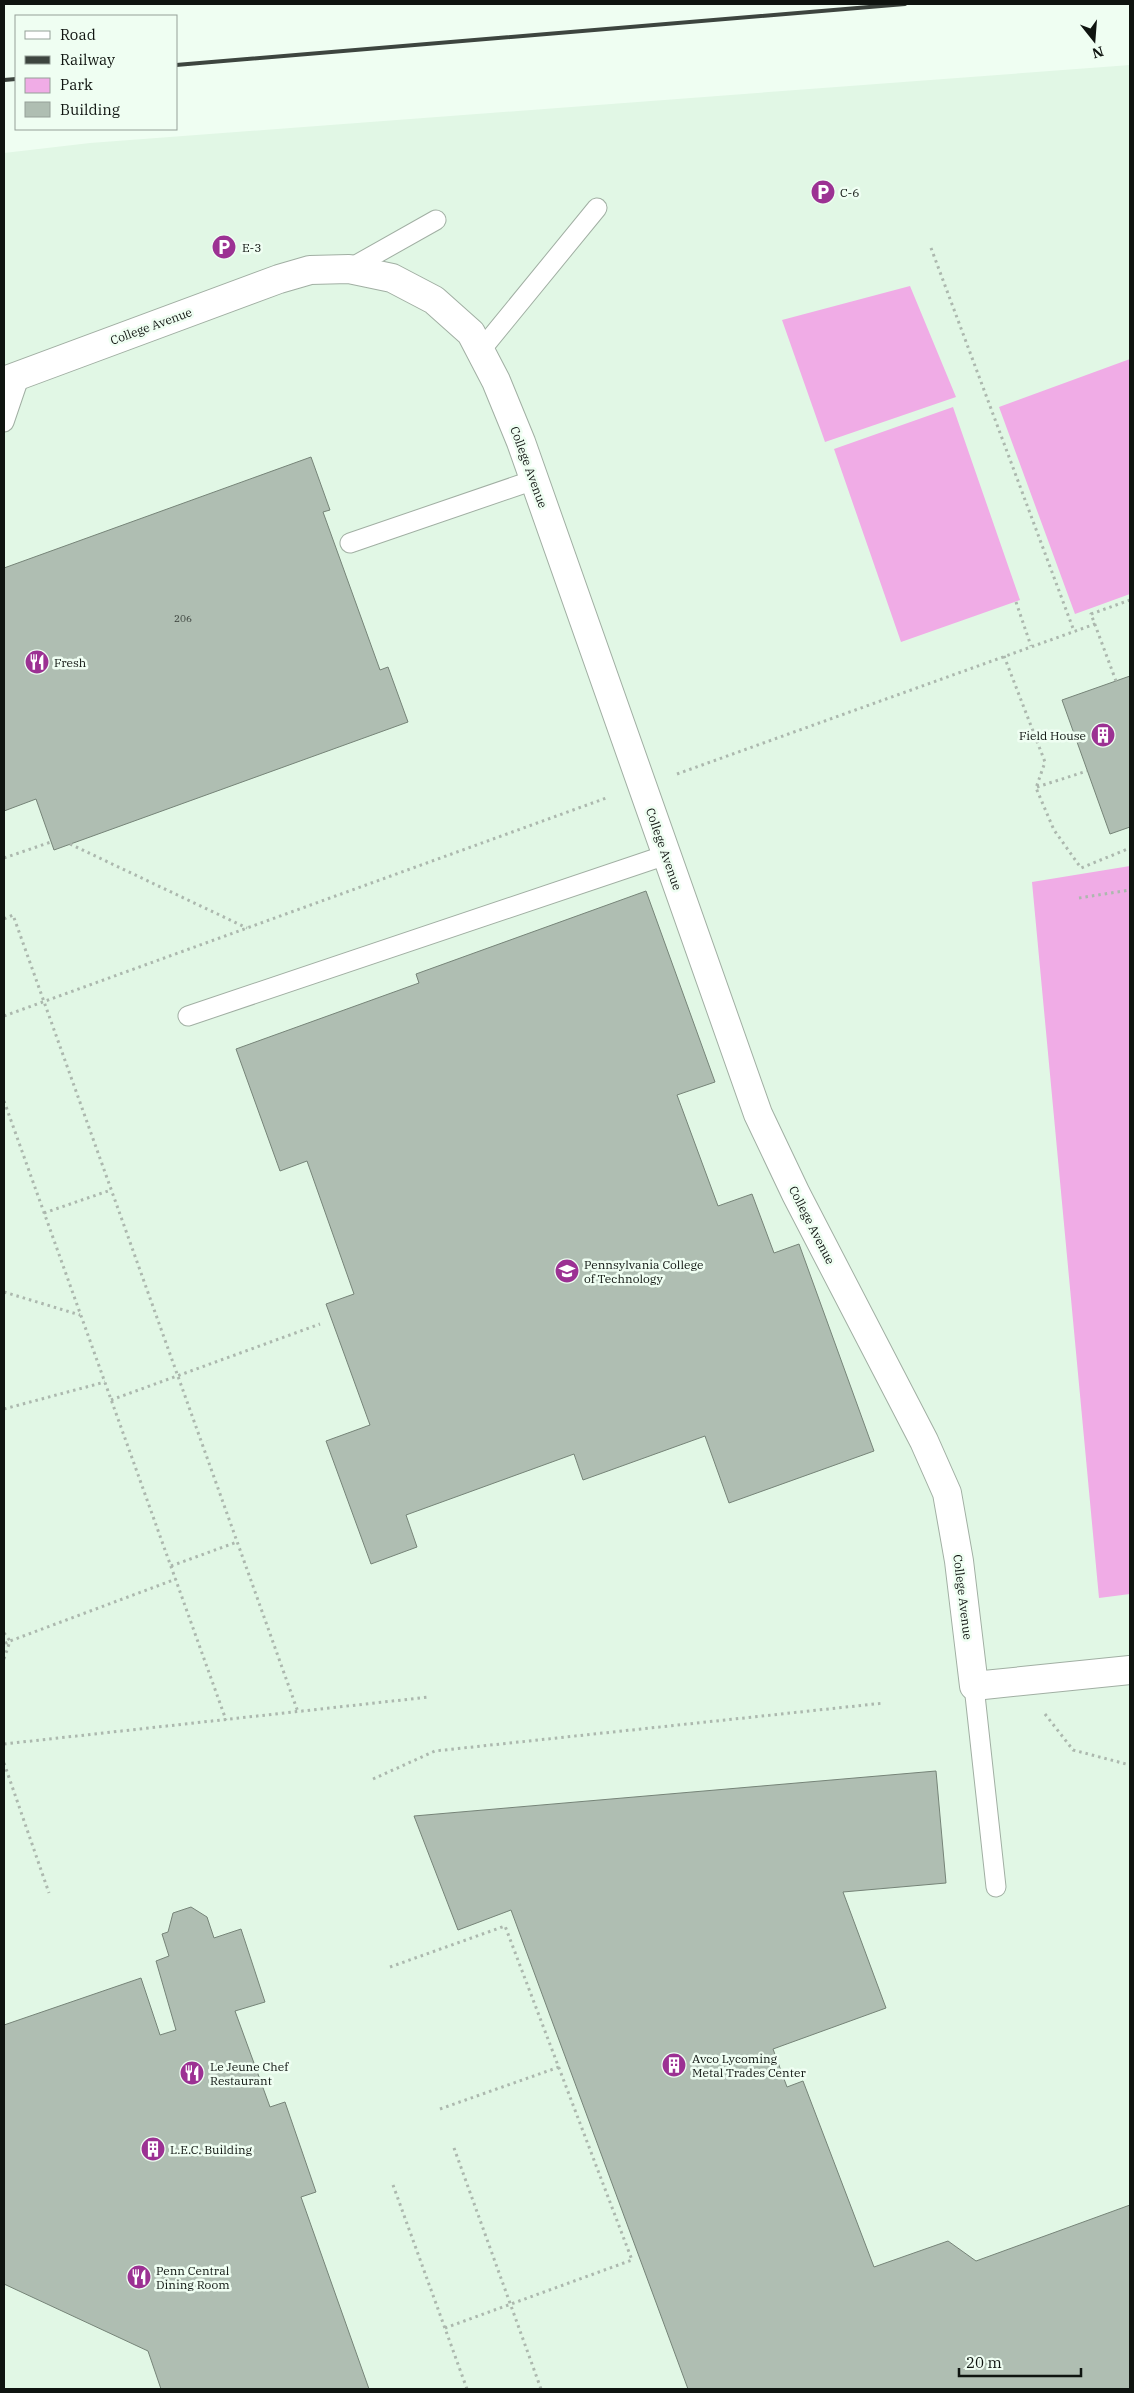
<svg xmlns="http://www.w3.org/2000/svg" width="1134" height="2393" viewBox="0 0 1134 2393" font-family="'IBM Plex Serif',serif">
	<rect width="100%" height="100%" fill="#effef2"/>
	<!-- built -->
	<path fill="#e1f7e5" d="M1130 65V2389H4V153L90 143Z"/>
	<!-- green -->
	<path fill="#f0ace6" d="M910 286 956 397 825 442 782 320Z
		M1130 359V594L1075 614 999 407Z
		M953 407 1020 600 901 642 834 449Z
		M1130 866V1594L1099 1598 1032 882Z"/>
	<!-- building -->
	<path fill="#afbeb2" stroke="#768478" d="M311 457 330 510 323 512 380 670 388 667 408 722 54 850 36 799 4 811V568Z
		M1130 676V827L1110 834 1062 700Z
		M646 891 715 1082 677 1095 718 1206 752 1194 774 1253 799 1244 874 1451 729 1503 705 1436 583 1480 574 1454 406 1515 417 1547 371 1564 326 1441 370 1425 326 1304 354 1294 307 1161 280 1171 236 1049 419 983 416 974Z
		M936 1771 946 1883 843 1892 886 2008 773 2049 787 2087 803 2081 874 2267 948 2241 976 2261 1130 2205V2389H688L511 1910 458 1930 414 1816Z
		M191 1907 207 1917 214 1938 241 1929 265 2002 235 2011 270 2107 285 2102 316 2192 301 2197 369 2389H161L148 2351 4 2284V2025L141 1978 160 2035 176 2030 156 1961 169 1956 162 1934 168 1932 173 1913Z"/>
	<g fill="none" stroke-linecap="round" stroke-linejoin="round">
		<defs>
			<path id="lane" d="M349 269 436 220
				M481 350 597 208
				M4 422 20 375
				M350 543 534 480
				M188 1016 666 855
				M974 1686 996 1887"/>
			<path id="street" d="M4 381 279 279 310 270 349 269 392 278 434 300 471 333 496 381 521 442 758 1114 796 1194 924 1441 947 1493 959 1561 974 1686 1130 1670"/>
		</defs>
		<!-- lane casing -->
		<use href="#lane" stroke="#a1afa3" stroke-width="21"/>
		<!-- street casing -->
		<use href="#street" stroke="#a1afa3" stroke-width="30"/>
		<!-- path -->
		<path stroke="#acb8ae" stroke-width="3" stroke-dasharray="2.5 4" stroke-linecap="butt" d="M931 248 1074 631
			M1016 602 1031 646
			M1004 656 1045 762 1036 788 1054 830 1081 868 1130 848
			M1116 681 1091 614 1130 600
			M677 774 1095 624
			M1037 787 1087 771
			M70 844 247 928
			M4 858 51 842
			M1079 898 1130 890
			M4 919 13 915 298 1712
			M4 1016 609 797
			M4 1101 226 1720
			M44 1213 111 1190
			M4 1292 80 1315
			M111 1400 320 1324
			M4 1409 105 1382
			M171 1566 237 1542
			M4 1633 10 1641 4 1644
			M4 1659 10 1641 176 1579
			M1045 1714 1073 1750 1130 1765
			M4 1744 429 1697
			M4 1763 49 1893
			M373 1779 435 1751 884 1703
			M390 1967 505 1926 632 2260 445 2328
			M440 2109 559 2067
			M454 2148 541 2389
			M393 2185 467 2389"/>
		<!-- lane -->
		<use href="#lane" stroke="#fff" stroke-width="19"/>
		<!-- street -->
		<use href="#street" stroke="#fff" stroke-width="28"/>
		<!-- rail -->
		<path stroke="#3d453f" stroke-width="4" d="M176 65 905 4
			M4 80 16 79"/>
	</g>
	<!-- icons -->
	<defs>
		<symbol id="parking-disc" viewBox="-11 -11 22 22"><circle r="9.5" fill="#9c3193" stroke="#effef2"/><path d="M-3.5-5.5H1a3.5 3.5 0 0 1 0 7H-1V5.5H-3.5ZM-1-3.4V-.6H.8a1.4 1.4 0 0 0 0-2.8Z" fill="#fff"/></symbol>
		<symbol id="restaurant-disc" viewBox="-11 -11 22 22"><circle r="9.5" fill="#9c3193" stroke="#effef2"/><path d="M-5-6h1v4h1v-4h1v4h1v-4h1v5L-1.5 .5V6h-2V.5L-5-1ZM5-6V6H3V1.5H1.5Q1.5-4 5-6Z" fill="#fff"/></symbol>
		<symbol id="building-disc" viewBox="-11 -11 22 22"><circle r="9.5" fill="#9c3193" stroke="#effef2"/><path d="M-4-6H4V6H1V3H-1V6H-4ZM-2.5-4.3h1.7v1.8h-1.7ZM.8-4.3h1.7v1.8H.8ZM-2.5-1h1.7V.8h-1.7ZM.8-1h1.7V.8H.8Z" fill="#fff"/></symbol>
		<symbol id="university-disc" viewBox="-11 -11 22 22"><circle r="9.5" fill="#9c3193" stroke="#effef2"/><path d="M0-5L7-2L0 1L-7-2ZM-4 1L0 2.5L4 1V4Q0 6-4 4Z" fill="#fff"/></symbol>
	</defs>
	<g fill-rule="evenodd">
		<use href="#parking-disc" x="809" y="178" width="28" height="28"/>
		<use href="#parking-disc" x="210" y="233" width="28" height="28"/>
		<use href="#restaurant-disc" x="23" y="648" width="28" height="28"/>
		<use href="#building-disc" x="1089" y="721" width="28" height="28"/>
		<use href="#university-disc" x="553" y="1257" width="28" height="28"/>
		<use href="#building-disc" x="660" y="2051" width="28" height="28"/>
		<use href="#restaurant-disc" x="178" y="2059" width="28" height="28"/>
		<use href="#building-disc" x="139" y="2135" width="28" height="28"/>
		<use href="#restaurant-disc" x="125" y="2263" width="28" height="28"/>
	</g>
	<g text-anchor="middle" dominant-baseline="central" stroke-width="5" stroke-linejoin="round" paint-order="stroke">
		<!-- number labels -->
		<g font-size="10" fill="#373e38">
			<text x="183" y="618">206</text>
		</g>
		<!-- poi labels -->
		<g font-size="12" fill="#0f1410" stroke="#effef2" text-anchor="start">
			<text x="840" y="192">C-6</text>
			<text x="242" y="247">E-3</text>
			<text x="54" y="662">Fresh</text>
			<text x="1086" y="735" text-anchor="end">Field House</text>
			<text x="584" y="1264">Pennsylvania College<tspan x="584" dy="14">of Technology</tspan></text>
			<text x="692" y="2058">Avco Lycoming<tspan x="692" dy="14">Metal Trades Center</tspan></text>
			<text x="210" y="2066">Le Jeune Chef<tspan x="210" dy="14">Restaurant</tspan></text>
			<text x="170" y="2149">L.E.C. Building</text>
			<text x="156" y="2270">Penn Central<tspan x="156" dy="14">Dining Room</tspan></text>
		</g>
		<!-- street labels -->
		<g font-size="12" fill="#0f1410" stroke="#effef2">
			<text transform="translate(151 326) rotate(-20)">College Avenue</text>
			<text transform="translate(529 467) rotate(70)">College Avenue</text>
			<text transform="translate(664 849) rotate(71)">College Avenue</text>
			<text transform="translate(812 1225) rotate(63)">College Avenue</text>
			<text transform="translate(963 1597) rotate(83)">College Avenue</text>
		</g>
	</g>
	<!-- border -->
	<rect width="1134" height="2393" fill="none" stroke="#0f1410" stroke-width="10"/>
	<!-- legend -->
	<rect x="15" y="15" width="162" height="115" fill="#effef2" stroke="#95a098"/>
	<rect x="25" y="31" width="25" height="8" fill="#ffffff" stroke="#95a098"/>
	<text x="60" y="40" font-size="15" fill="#0f1410">Road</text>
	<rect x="25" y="56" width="25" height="8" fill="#3d453f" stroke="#95a098"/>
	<text x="60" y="65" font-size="15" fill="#0f1410">Railway</text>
	<rect x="25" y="78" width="25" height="15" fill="#f0ace6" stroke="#95a098"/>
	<text x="60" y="90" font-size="15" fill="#0f1410">Park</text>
	<rect x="25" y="102" width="25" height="15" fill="#afbeb2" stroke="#95a098"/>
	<text x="60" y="115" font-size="15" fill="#0f1410">Building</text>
	<!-- north arrow -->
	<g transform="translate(1094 40) rotate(163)" stroke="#effef2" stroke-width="4" paint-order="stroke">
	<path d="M0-4L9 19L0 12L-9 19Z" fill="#0f1410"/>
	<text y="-8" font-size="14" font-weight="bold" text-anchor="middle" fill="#0f1410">N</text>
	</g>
	<!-- scale -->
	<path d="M959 2368v8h122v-8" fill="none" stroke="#0f1410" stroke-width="2.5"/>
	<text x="966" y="2368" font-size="15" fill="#0f1410" stroke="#effef2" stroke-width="4" paint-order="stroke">20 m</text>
</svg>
